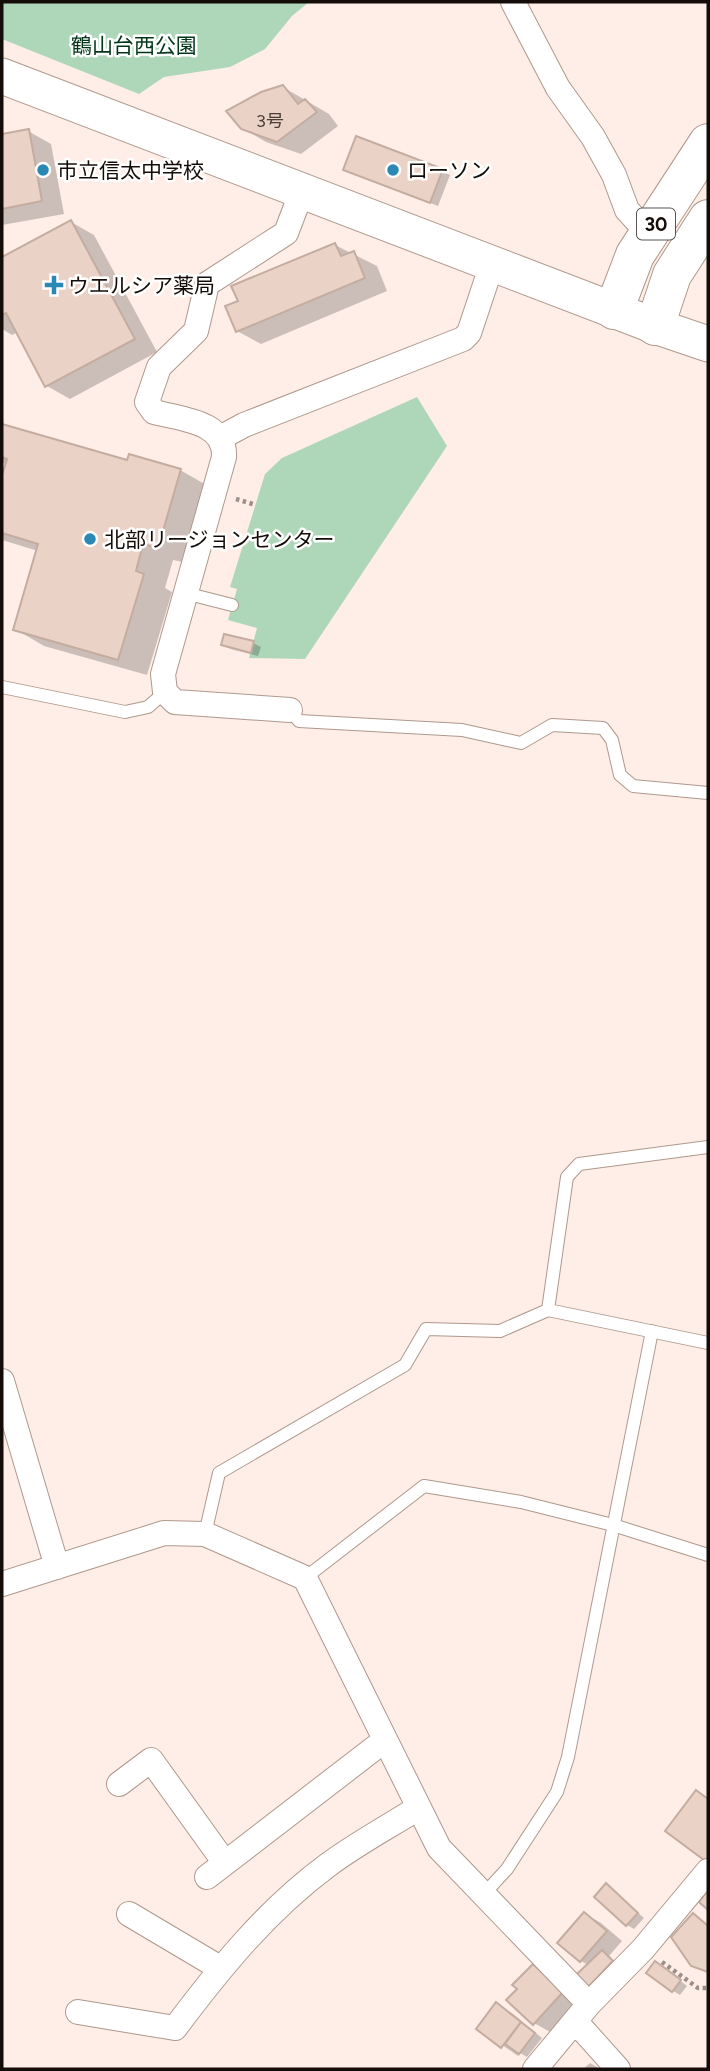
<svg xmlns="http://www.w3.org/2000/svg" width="710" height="2071" viewBox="0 0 710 2071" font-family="Figtree,'Noto Sans JP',sans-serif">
	<rect width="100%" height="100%" fill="#feeee7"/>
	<!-- green -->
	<path fill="#aed6b9" d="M2 2H309L292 16 265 49 230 67 164 77 139 94 2 39Z
		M417 397 447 446 305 659 249 658 257 628 228 620 237 589 230 587 265 474 282 458Z"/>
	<!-- shadow -->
	<path fill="#0003" d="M283 87 329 114 338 126 301 154 266 142 242 128Z
		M28 131 51 144 64 214 2 225V135Z
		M345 169 442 171 450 175 438 206Z
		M71 222 94 235 157 352 70 399 47 386 18 332 12 335 2 329V259Z
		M335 245 377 266 387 291 261 344 237 331 240 301Z
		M2 426 129 463 180 470 210 487 187 563 173 560 165 588 172 592 147 675 44 646 15 629 38 551 2 540V481L6 465 2 462Z
		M253 643 261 647 258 656 231 649 223 645Z
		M607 1886 644 1918 634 1929 627 1925Z
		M585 1914 601 1923 622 1941 609 1956 620 1966 596 1990 589 1985 588 1965 581 1961Z
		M533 1966 549 1975 578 2002 550 2032 534 2023 519 1989Z
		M663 1967 687 1986 680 1995 673 1991Z
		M497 2005 513 2014 542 2038 527 2057 520 2053 518 2056 479 2029Z
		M590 2063 600 2069H583Z"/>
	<!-- building -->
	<path fill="#ebd2c6" stroke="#c4aca0" stroke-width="2" d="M283 85 298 104 305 99 317 112 277 142 241 129 226 111 261 92Z
		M29 129 42 201 2 209V134Z
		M356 136 443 169 430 203 343 170Z
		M71 220 135 339 45 387 6 313 2 315V257Z
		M335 243 341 256 354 251 365 278 236 332 225 306 238 301 231 286Z
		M2 424 127 460 129 454 181 469 158 548 143 544 136 571 144 574 118 660 13 630 38 544 2 533V475L7 459 2 457Z
		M224 634 254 641 251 653 221 645Z
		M696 1790 708 1799V1863L665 1831Z
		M606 1883 638 1913 626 1926 594 1897Z
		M708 1890V1910L699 1902Z
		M584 1912 607 1931 580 1962 557 1943Z
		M693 1913 708 1926V1972L691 1966 671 1937Z
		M602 1950 613 1961 588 1987 576 1975Z
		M655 1961 681 1980 672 1992 646 1973Z
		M533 1964 563 1992 533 2025 506 2000 517 1989 512 1985Z
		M496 2002 521 2022 501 2048 476 2029Z
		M521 2022 535 2033 519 2054 505 2044Z"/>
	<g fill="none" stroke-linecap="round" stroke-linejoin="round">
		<defs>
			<path id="lane" d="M185 593 232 605
				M2 687 125 712 148 707 165 692
				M290 710 299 721 462 730 521 743 552 725 603 728 612 740 620 775 633 786 708 793
				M548 1310 708 1343
				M205 1534 219 1473 405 1365 426 1329 500 1331 548 1310 567 1177 579 1164 708 1147
				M305 1578 424 1486 521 1502 613 1525 708 1555
				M484 1894 507 1869 557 1792 568 1757 652 1331"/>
			<path id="street" d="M513 2 558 88 593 137 614 175 627 210 649 234
				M220 438 244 425 463 339 469 333 492 264
				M290 710 175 702 165 692 163 674 224 457C226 421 180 419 154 412L147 402 159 367 196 331 207 284 286 233 302 191
				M2 1381 57 1567
				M2 1584 164 1533 205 1534 305 1578 439 1848 589 2004
				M119 1784 151 1760 225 1863
				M207 1877 385 1740
				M129 1914 220 1968
				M78 2012 175 2028C220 1968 267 1910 328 1865 356 1844 388 1827 418 1808
				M575 2021 618 2069
				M535 2069 589 2004 643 1949 708 1871"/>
			<path id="secondary" d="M2 76 655 326 708 344"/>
			<path id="primary" d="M614 310 635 255 708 143
				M655 326 672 275 708 219"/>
		</defs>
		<!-- lane casing -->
		<use href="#lane" stroke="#af988c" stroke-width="14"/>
		<!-- street casing -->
		<use href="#street" stroke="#af988c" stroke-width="26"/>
		<!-- secondary casing -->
		<use href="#secondary" stroke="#af988c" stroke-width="37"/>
		<!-- primary casing -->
		<use href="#primary" stroke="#af988c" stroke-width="40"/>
		<!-- path -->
		<path stroke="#9d908b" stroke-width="4.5" stroke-dasharray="3.5 3.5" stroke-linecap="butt" d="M236 499 256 505
			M662 1962 698 1988H708"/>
		<!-- lane -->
		<use href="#lane" stroke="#fff" stroke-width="12"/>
		<!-- street -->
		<use href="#street" stroke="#fff" stroke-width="24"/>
		<!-- secondary -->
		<use href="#secondary" stroke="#fff" stroke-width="35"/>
		<!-- primary -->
		<use href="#primary" stroke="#fff" stroke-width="38"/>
	</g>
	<!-- markers -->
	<g fill="#2989b4" stroke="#fff" stroke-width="2.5">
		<circle cx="43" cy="170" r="7"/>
		<circle cx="393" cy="170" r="7"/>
		<path d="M50.5 274.5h7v7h7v7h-7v7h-7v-7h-7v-7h7z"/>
		<circle cx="90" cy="539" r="7"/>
	</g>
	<g text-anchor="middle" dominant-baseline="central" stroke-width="5" stroke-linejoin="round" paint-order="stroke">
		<!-- number labels -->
		<g font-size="18" fill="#4a3e38">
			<text x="270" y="121">3号</text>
		</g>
		<!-- shield labels -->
		<rect fill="#fff" stroke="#5a5552" stroke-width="2" x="637" y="208.5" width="38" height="31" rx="5"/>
		<g font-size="19" font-weight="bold" fill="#140c08">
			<text x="656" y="224">30</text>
		</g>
		<!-- park labels -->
		<g font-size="21" fill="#003517" stroke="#fff">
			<text x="134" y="45">鶴山台西公園</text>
		</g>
		<!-- poi labels -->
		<g font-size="21" fill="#140c08" stroke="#fff" text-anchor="start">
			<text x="57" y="170">市立信太中学校</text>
			<text x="407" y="170">ローソン</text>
			<text x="68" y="285">ウエルシア薬局</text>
			<text x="104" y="539">北部リージョンセンター</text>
		</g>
	</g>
	<!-- border -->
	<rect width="710" height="2071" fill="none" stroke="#140c08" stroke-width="7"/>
</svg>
